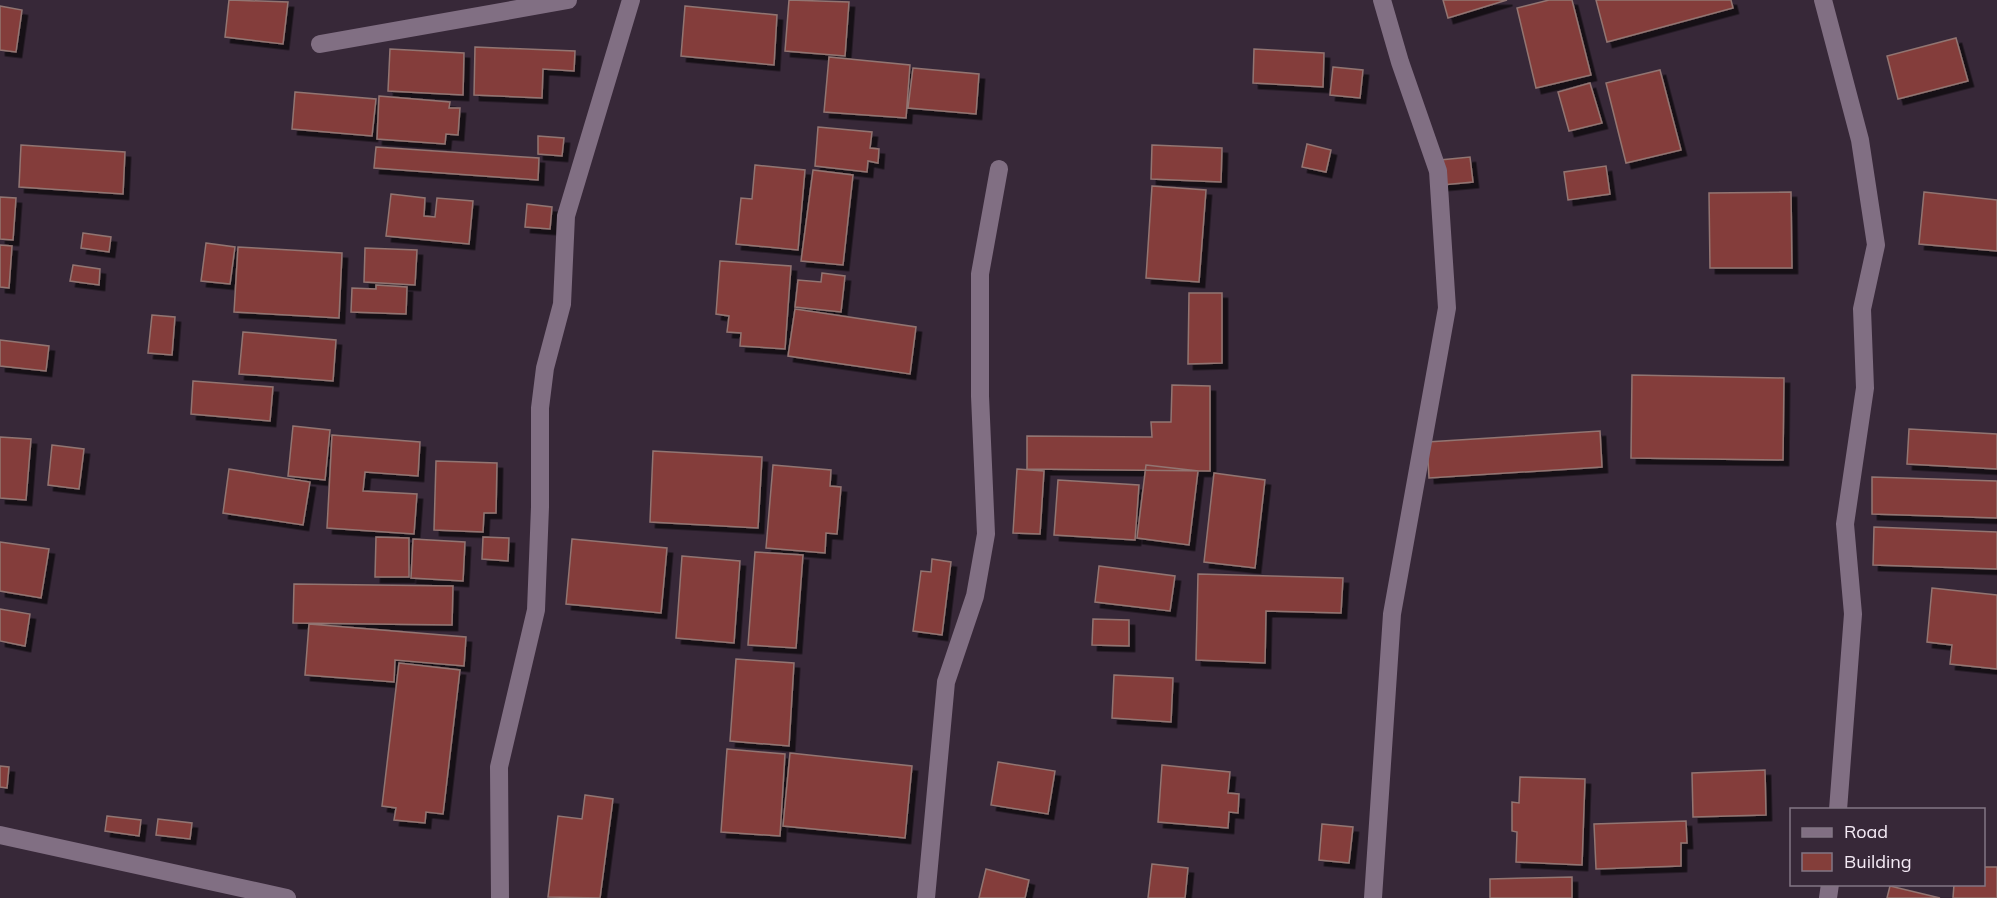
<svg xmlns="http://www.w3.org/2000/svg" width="1997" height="898" viewBox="0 0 1997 898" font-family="Mulish,sans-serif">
	<defs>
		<filter id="shadow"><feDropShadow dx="5.5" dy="5.5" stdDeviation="0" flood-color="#0009"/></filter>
	</defs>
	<rect width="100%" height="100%" fill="#372838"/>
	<!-- building -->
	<path fill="#843e3a" stroke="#927572" stroke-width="1.5" filter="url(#shadow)" d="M229 0 288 2 283 44 225 37Z
		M789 0 849 2 845 56 785 51Z
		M1443 0H1507L1448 18Z
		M1549 0H1572L1591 75 1536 88 1517 8Z
		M1596 0H1731L1733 8 1607 42Z
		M0 6 22 10 16 52 0 50Z
		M685 6 777 15 774 65 681 56Z
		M1956 38 1968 81 1898 99 1887 56Z
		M475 47 575 51 574 71 543 69 542 98 474 95Z
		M390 49 464 53 463 95 388 91Z
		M1254 49 1324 53 1323 87 1253 83Z
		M829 57 910 65 906 118 824 112Z
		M1333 67 1363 70 1360 98 1330 95Z
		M913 68 979 74 976 114 908 108Z
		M1660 70 1681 150 1626 163 1606 83Z
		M1590 83 1602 123 1569 131 1558 92Z
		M295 92 376 99 372 136 292 129Z
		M379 96 450 102 449 108H460L458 135 446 134 445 144 377 139Z
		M818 127 872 132 870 148 879 149 878 163 868 161 867 172 815 166Z
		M538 136 564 138 562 156 538 154Z
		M1307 144 1331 150 1326 172 1302 167Z
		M21 145 125 152 123 194 19 187Z
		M1152 145 1222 148 1221 182 1151 179Z
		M376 147 539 158 538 180 374 168Z
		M1470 157 1473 182 1442 185 1440 160Z
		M755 165 805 170 798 250 736 244 741 198 752 199Z
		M1606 166 1610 194 1568 200 1564 172Z
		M813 170 853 175 843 265 801 261Z
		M1152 186 1206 190 1199 282 1146 278Z
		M1791 192 1792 268H1710L1709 193Z
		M1924 192 1997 200V251L1919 244Z
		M391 194 425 198 424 216 435 217 437 198 473 201 469 244 386 236Z
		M0 197 16 198 13 240 0 239Z
		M527 204 552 207 550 229 525 227Z
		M83 233 111 237 109 252 81 248Z
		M206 243 235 247 230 284 201 281Z
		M0 245 12 246 9 288 0 287Z
		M238 247 342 253 339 318 234 312Z
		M365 248 417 250 415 285 364 282Z
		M720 261 791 266 785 349 740 346 741 333 727 332 729 316 716 314Z
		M73 265 100 269 99 285 70 281Z
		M822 273 845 276 841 312 795 307 798 280 821 282Z
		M376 285 407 287 406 314 351 312 352 288 376 289Z
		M1189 293H1222V363L1188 364Z
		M795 309 916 327 910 374 788 356Z
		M152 315 175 317 172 355 148 353Z
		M243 332 336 340 333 381 239 374Z
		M0 340 49 346 46 371 0 366Z
		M1632 375 1784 378 1783 460 1631 458Z
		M193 381 273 387 270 421 191 414Z
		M1172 385 1210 386V471L1027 469V436L1152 437 1151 422H1171Z
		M293 426 330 430 325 480 288 476Z
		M1909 429 1997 434V469L1907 464Z
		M1600 431 1602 467 1429 478 1427 442Z
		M332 435 420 442 418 476 365 472 363 491 417 494 414 534 327 528Z
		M0 437 31 439 26 500 0 498Z
		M52 445 84 449 79 489 48 485Z
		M653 451 762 457 758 528 650 522Z
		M436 461 497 463 496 513H484L483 532 434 530Z
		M773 465 831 470 830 486 841 487 837 534 826 533 825 553 766 548Z
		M1146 465 1198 471 1189 545 1137 538Z
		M229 469 310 482 303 525 223 513Z
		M1017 469 1044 471 1040 534 1013 533Z
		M1214 473 1265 480 1255 568 1204 562Z
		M1872 477 1997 481V518L1872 514Z
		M1058 480 1139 485 1135 540 1054 535Z
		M1874 527 1997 532V569L1873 565Z
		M376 537 409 538V577H375Z
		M483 537 509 538 508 561 482 559Z
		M413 539 465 542 463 581 411 578Z
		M572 539 667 548 661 613 566 604Z
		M0 542 49 549 41 598 0 591Z
		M755 552 803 555 796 648 748 645Z
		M682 556 740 561 734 643 676 638Z
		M932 559 951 562 942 635 913 631 921 571 931 572Z
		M1099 566 1175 576 1170 611 1095 602Z
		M1198 574 1343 578 1341 613 1266 611 1265 663 1196 660Z
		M294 584 453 586 452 625 293 623Z
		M1932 588 1997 595V669L1950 664 1952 645 1927 642Z
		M0 609 30 614 25 646 0 641Z
		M1093 619 1129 620V646L1092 645Z
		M309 624 466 637 464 666 395 660 394 682 305 675Z
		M736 659 794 663 789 746 730 741Z
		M399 663 460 670 443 814 426 812 425 823 394 820 396 808 382 806Z
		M1114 675 1173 678 1171 722 1112 718Z
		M727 749 785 754 780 836 721 832Z
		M790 753 912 766 905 838 783 826Z
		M998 762 1055 771 1048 814 991 805Z
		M1162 765 1230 772 1228 793 1239 794 1238 813 1229 812 1228 828 1158 822Z
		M0 766 9 767 7 788 0 787Z
		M1765 770 1766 815 1693 817 1692 773Z
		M1520 777 1585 779 1582 865 1516 862 1517 832 1512 831V802L1519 803Z
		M585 795 613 799 600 898 548 897 558 816 582 819Z
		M107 816 141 820 139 836 105 831Z
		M158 819 192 823 190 839 156 835Z
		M1686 821 1687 843H1681V866L1596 869 1594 824Z
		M1322 824 1353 827 1349 863 1319 860Z
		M1152 864 1188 868 1185 898H1148Z
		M1984 867H1997V898H1953L1954 884H1984Z
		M986 869 1029 880 1025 898H979Z
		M1572 877V898H1490V879Z
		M1890 886 1940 898H1887Z"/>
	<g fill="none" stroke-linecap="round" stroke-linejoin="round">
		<!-- street -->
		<path stroke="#816f83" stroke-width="18" d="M1823 0 1860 140 1876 245 1862 309 1865 388 1845 524 1853 614 1838 810
			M320 44 568 0
			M500 898 499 767 536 610 540 507V408L545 368 562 304 566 216 631 0
			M926 898 946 682 975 596 986 534 980 396V274L999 169
			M1373 898 1392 614 1447 308 1438 171 1400 62 1382 0
			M1828 898 1830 884"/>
		<!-- secondary -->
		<path stroke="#816f83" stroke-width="18" d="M0 835 287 898"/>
	</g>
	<!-- legend -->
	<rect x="1790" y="808" width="195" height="78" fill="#372838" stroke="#837684" stroke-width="1.5"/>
	<rect x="1802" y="828" width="30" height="9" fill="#816f83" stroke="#837684" stroke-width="1.5"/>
	<text x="1844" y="838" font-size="18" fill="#f4eaf5">Road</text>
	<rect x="1802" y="853" width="30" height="18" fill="#843e3a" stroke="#837684" stroke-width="1.5"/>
	<text x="1844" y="868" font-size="18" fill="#f4eaf5">Building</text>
</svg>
